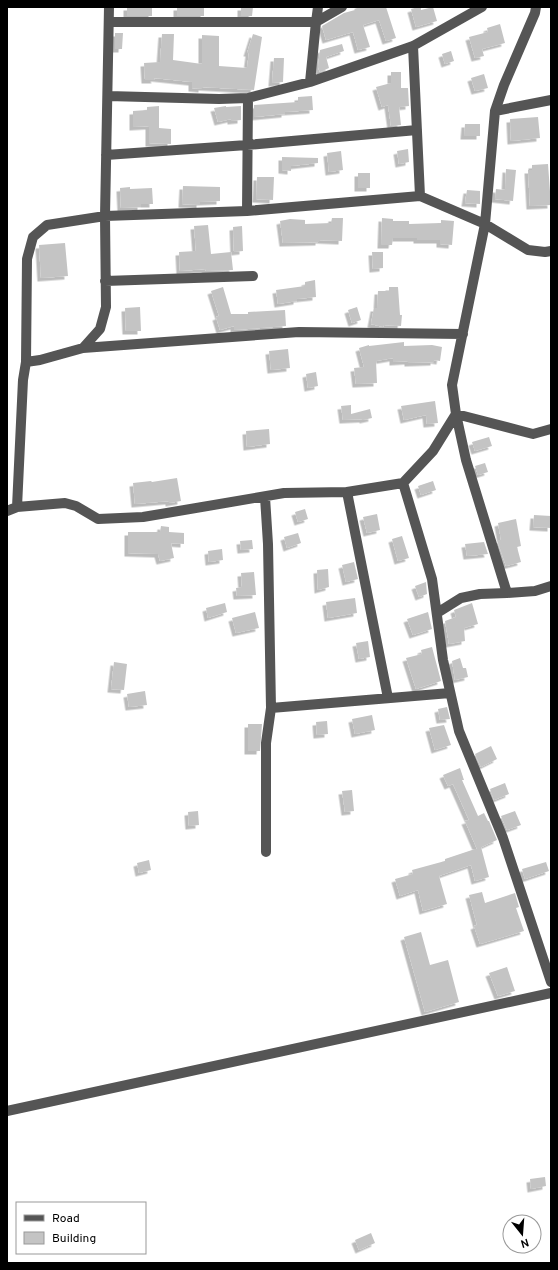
<svg xmlns="http://www.w3.org/2000/svg" width="558" height="1270" viewBox="0 0 558 1270" font-family="Overpass,sans-serif">
	<defs>
		<filter id="shadow"><feDropShadow dx="-3.5" dy="3.5" stdDeviation="0" flood-color="#0004"/></filter>
	</defs>
	<rect width="100%" height="100%" fill="#fff"/>
	<!-- building -->
	<path fill="#c4c4c4" filter="url(#shadow)" d="M127 7H152V16H127Z
		M177 7H204V16H177Z
		M241 7H253L252 16H241Z
		M360 7H386L396 38 386 41 379 20 363 25 370 47 358 50 353 32 326 40 322 26 344 13 355 10 354 9Z
		M418 7H421V10L433 7 437 21 416 27 411 9Z
		M500 24 505 43 482 49 484 56 475 58 469 37 488 32 487 28Z
		M115 33H123L122 49H115Z
		M162 34H174L173 60 202 64V35L219 36V66L247 68 249 53H247L253 34 262 37 254 90 202 87V89L192 88V82L154 78 155 80H145L144 63 160 62Z
		M342 44 344 51 326 57 329 68 320 72 318 67 320 50Z
		M451 51 454 61 445 64 442 54Z
		M274 58H284L283 82 272 83Z
		M391 72H401V88H408L409 106 399 107 401 125 391 126 388 105 382 107 376 87 391 83Z
		M484 74 488 88 475 91 471 78Z
		M312 96 313 110 285 112V114L254 117V105L298 102V97Z
		M159 106V128L171 129V144L149 143V126L133 127V111L147 110V107Z
		M226 106V107L241 106V120L231 121V119L218 122 214 108Z
		M538 117 540 138 511 141 510 119Z
		M465 124H480V136H464Z
		M408 149 409 162 399 164 397 151Z
		M341 151 343 170 329 172 327 153Z
		M282 157 318 158V163L291 166V171L282 170Z
		M548 164 551 205 530 206 528 170H532V165Z
		M506 169 516 170 513 201 495 199 496 189 505 190Z
		M358 173H370V188H358Z
		M257 177H274L273 200 256 199Z
		M183 186 220 187V201L200 202V205L182 204Z
		M130 187V189L152 188 153 204H141V207L121 208 120 188Z
		M467 190 480 191V204L465 203Z
		M332 218H343L342 241 319 240V242L283 243 280 221 290 219 305 220V224L331 223Z
		M382 218 393 219V221H409V224L441 223V220L454 221 452 245 440 244V240H417V238H393L392 245H381Z
		M208 225 211 254 231 252 233 270 206 271 205 269 180 271 179 252 196 251 194 226Z
		M242 226 243 251 234 252 233 227Z
		M65 243 68 276 41 278 39 245Z
		M372 252H383V268L373 269Z
		M315 280 316 297 297 299V301L278 304 276 290 305 286V282Z
		M223 287 231 314H248V312L285 310 286 326 234 330V326L220 330 216 317 219 316 211 291Z
		M389 287H398L400 315H402L401 326 384 325 383 327 371 324 374 308H377L378 291H389Z
		M140 307 141 331H126L125 308Z
		M357 307 361 320 352 323 348 310Z
		M404 342V346L432 345 442 347 440 361 434 360V362L408 363V361L393 362V358L376 361 377 383 356 384 354 368 364 367 359 348 369 345V346Z
		M288 349 290 368 271 370 269 351Z
		M316 372 318 386 308 388 306 374Z
		M435 401 438 423 427 424 426 415 404 420 401 406Z
		M351 405V414L370 409 372 418 363 420V419L343 420 341 406Z
		M269 429 270 444 247 447 246 431Z
		M489 437 492 446 475 451 472 442Z
		M485 463 488 472 478 475 475 466Z
		M177 478 181 501 169 503V501L135 504 133 483 151 481 152 482Z
		M433 481 436 490 421 495 418 486Z
		M305 509 308 519 298 522 295 512Z
		M377 514 380 530 367 533 363 517Z
		M534 515 551 516V528L533 527Z
		M516 519 521 546 517 547 521 562 506 566 497 540H501L498 523Z
		M161 526 169 527V532L184 533V544L171 543 174 558 160 561 158 554 128 553V532H160Z
		M298 533 301 543 287 548 284 537Z
		M402 536 409 558 398 561 392 539Z
		M252 540 253 549 241 550 240 541Z
		M484 542 488 554 467 556 465 544Z
		M222 549 223 560 209 562 208 551Z
		M354 562 358 579 346 582 342 565Z
		M328 569 329 587 318 590 317 570Z
		M254 572 256 595 237 596 236 588 242 587 241 573Z
		M426 582 427 594 419 597 415 586Z
		M355 598 357 613 328 618 326 602Z
		M225 603 227 612 208 618 206 608Z
		M472 603 478 624 464 628 465 641 449 644 445 621 456 617 454 610Z
		M255 612 259 628 236 633 232 618Z
		M428 612 432 629 413 635 407 619Z
		M368 641 370 657 359 659 356 643Z
		M432 647 441 681 416 689 406 658 422 654 421 650Z
		M460 658 463 668H466L468 677 455 680 452 661Z
		M114 662 127 664 124 690 111 689Z
		M145 691 147 705 129 707 127 694Z
		M447 707 450 719 440 720 438 709Z
		M372 715 375 730 355 734 352 719Z
		M327 721 328 734 317 735 316 722Z
		M248 724H262L260 751H248Z
		M444 725 451 745 435 750 429 728Z
		M491 746 497 759 481 767 475 754Z
		M460 768 464 780H462L478 816 484 813 488 821H489L497 840 477 849 465 821 469 820 453 784 448 786 443 775Z
		M505 783 509 794 494 800 490 789Z
		M352 790 354 811 345 812 342 791Z
		M198 811 199 825 189 826 188 812Z
		M515 811 521 825 507 830 501 816Z
		M481 847 489 877 475 881 471 865 439 876 447 904 423 911 418 890 400 896 395 879 413 874 412 870 445 861V859Z
		M149 860 151 870 139 873 137 863Z
		M546 862 549 871 525 879 522 869Z
		M482 892 485 903 515 893 519 907 516 908 524 931 480 944 474 926 477 925 469 895Z
		M421 932 430 965 448 960 459 1002 425 1012 404 937Z
		M507 967 515 991 498 996 489 973Z
		M545 1177 546 1186 531 1189 530 1179Z
		M371 1233 375 1243 359 1250 355 1240Z"/>
	<g fill="none" stroke-linecap="round" stroke-linejoin="round">
		<!-- minor -->
		<path stroke="#555" stroke-width="10" d="M109 22H316L342 7
			M413 46 420 196
			M310 82 316 22 318 7
			M108 96 219 99 248 98 310 82 413 46 482 7
			M495 111 551 100
			M106 155 247 145 417 130
			M247 211 248 98
			M105 281 253 276
			M83 348 299 332 463 334
			M26 362 27 259 33 237 47 225 105 216 247 211 420 196 485 224 528 250 545 252 551 251
			M551 429 533 434 456 414 433 451 403 483 432 579 443 660 459 731 503 838 551 982
			M347 492 388 698
			M265 497 268 544 271 708 266 743V852
			M17 507 65 503 76 506 98 519 143 517 284 493 347 492 403 483
			M7 511 17 507 23 380 26 362 40 360 83 348 100 329 106 307 105 216 109 7
			M507 593 535 591 551 586
			M437 613 461 598 480 594 507 593 466 460 456 414 452 385 485 224 495 111 504 85 535 13 536 7
			M271 708 450 693
			M7 1111 551 993"/>
	</g>
	<!-- border -->
	<rect width="558" height="1270" fill="none" stroke="#000000" stroke-width="16"/>
	<!-- legend -->
	<rect x="16" y="1202" width="130" height="52" fill="#ffffff" stroke="#999999"/>
	<rect x="24" y="1215" width="20" height="6" fill="#555555" stroke="#999999"/>
	<text x="52" y="1222" font-size="12" fill="#000000">Road</text>
	<rect x="24" y="1232" width="20" height="12" fill="#c4c4c4" stroke="#999999"/>
	<text x="52" y="1242" font-size="12" fill="#000000">Building</text>
	<!-- north arrow -->
	<g transform="translate(522 1234) rotate(163)"><circle r="19" fill="#ffffff" stroke="#999999"/>
	<path d="M0-3L7 15L0 10L-7 15Z" fill="#000000"/>
	<text y="-6" font-size="11" font-weight="bold" text-anchor="middle" fill="#000000">N</text>
	</g>
</svg>
